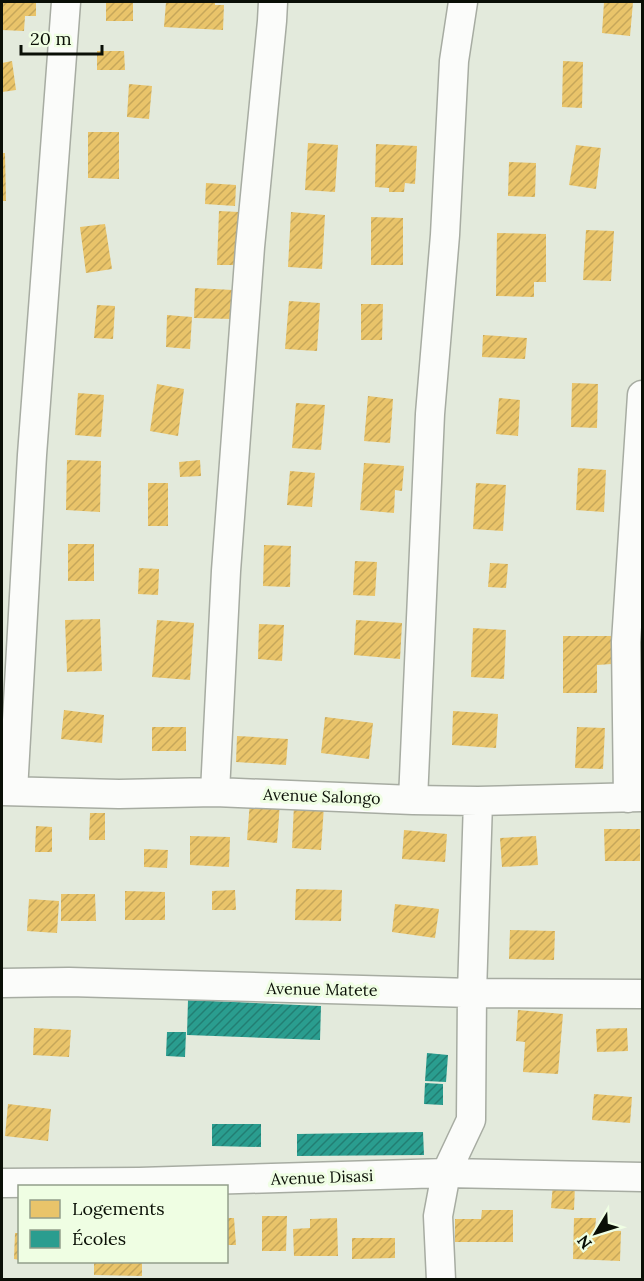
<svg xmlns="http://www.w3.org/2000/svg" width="644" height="1281" viewBox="0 0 644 1281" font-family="Lora,serif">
	<defs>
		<pattern id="homes-hatch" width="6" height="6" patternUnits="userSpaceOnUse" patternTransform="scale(1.5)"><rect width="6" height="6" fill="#e9c46a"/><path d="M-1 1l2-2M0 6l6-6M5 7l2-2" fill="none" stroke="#c6a75a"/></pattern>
		<pattern id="schools-hatch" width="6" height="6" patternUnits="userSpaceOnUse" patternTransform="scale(1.5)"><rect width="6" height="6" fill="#2a9d8f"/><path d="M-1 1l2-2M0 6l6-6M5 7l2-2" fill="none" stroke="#227e73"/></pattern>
	</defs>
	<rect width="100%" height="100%" fill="#e3eadc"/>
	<!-- homes -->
	<path fill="url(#homes-hatch)" d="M2 2H36V16H25L24 31 2 30Z
		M106 2H133V21H106Z
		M166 2H215V5H224L223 30 164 27Z
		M604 2H633L630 36 602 33Z
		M97 51H124L125 70H97Z
		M12 61 16 90 2 92V63Z
		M563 61 583 62 582 108 562 107Z
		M129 84 152 86 149 119 127 117Z
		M88 132H119V179L88 178Z
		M308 143 338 145 335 192 305 190Z
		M376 144 417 146 415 184 405 183 404 192H389V188L375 187Z
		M576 145 601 148 596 189 569 185Z
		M2 153H5L6 201H2Z
		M509 162 536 163 535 197 508 196Z
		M206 183 236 185 235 206 205 204Z
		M219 211 239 212 237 265H217Z
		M291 212 325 215 322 269 288 267Z
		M371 217 403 218V265H371Z
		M105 224 112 269 86 273 80 227Z
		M586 230 614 231 611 281 583 280Z
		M497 233 546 234V282H534V297L496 296Z
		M195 288 233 290 232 319 194 318Z
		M289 301 320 303 317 351 285 349Z
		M361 304H383L382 340H361Z
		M97 305 115 306 113 339 94 338Z
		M167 315 192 317 190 349 166 347Z
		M483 335 527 338 525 359 482 357Z
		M572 383 598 384 597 428 571 427Z
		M157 384 184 389 178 436 150 431Z
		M78 393 104 395 101 437 75 435Z
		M368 396 393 399 390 443 364 441Z
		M499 398 520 400 518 436 496 434Z
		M296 403 325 405 321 450 292 448Z
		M67 460 101 461 100 512 66 510Z
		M200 460 201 476 180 477 179 462Z
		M364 463 404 466 402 491 395 490 394 513 360 510Z
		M578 468 606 470 604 512 576 510Z
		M290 471 315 473 312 507 287 505Z
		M148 483H168V526H148Z
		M476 483 506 485 503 531 473 529Z
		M68 544H94V581H68Z
		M264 545 291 546 290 587 263 586Z
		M355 561 377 562 375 596 353 595Z
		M490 563 508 564 506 588 488 587Z
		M139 568 159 569 158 595 138 594Z
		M100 619 102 671 67 672 65 620Z
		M157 620 194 623 190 680 152 677Z
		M356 620 402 623 400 659 354 655Z
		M259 624 284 625 282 661 258 659Z
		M473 628 506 630 504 679 471 677Z
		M563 636H612V664L597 665V693H563Z
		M64 710 104 715 102 743 61 739Z
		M453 711 498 714 496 748 452 745Z
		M325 717 373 723 369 759 321 753Z
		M152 727H186V751H152Z
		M577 727 605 728 603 769 575 768Z
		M237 736 288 739 286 765 236 762Z
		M250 801 280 803 277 843 247 840Z
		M294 804 324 806 321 850 292 848Z
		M90 813H105V840H89Z
		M36 826 52 827V852H35Z
		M604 829H640V861H605Z
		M404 830 447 834 445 862 402 859Z
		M190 836 230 837 229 867 190 865Z
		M536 836 538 865 502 867 500 838Z
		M144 849 168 850 167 868 144 867Z
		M296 889 342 890 341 921 295 920Z
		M235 890 236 910H212V891Z
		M125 891 165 892V920H125Z
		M61 894H95L96 921H61Z
		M29 899 59 901 57 933 27 931Z
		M395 904 439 909 435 938 392 932Z
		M510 930 555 931 554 960 509 959Z
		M518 1010 563 1014 558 1074 523 1072 525 1042 516 1041Z
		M34 1028 71 1030 69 1057 33 1055Z
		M627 1028 628 1051 597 1052 596 1029Z
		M594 1094 632 1097 630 1123 592 1120Z
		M8 1104 51 1109 48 1141 5 1136Z
		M553 1183 575 1185 574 1210 551 1208Z
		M482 1210H513V1242H455V1219H481Z
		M262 1216H287L286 1251H262Z
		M226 1218H234L236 1245H226Z
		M337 1218 338 1256H294L293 1229 310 1228V1219Z
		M574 1218H596L595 1230 621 1231 620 1261 573 1259Z
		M15 1233H20V1260L14 1259Z
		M352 1238H395V1258L352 1259Z
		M94 1262H142V1276L94 1275Z"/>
	<!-- schools -->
	<path fill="url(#schools-hatch)" d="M188 1000 321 1006 320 1040 187 1035Z
		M167 1032H186L185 1057 166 1056Z
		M427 1053 448 1055 446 1082 425 1081Z
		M425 1083 443 1084V1105L424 1104Z
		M212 1124H261V1147L212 1146Z
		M423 1132 424 1155 297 1156V1134Z"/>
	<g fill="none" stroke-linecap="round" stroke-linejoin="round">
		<defs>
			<path id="minor" d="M2 791 119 794 215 792 413 800 478 801 642 797
				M13 791 32 455 66 2
				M215 792 226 571 250 247 272 21 273 2
				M628 798 626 642 642 395
				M413 800 430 414 445 235 454 61 463 2
				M2 983 69 982 472 993 642 994
				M2 1183 139 1182 446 1173 642 1177
				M441 1280 438 1216 446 1173 471 1120 472 993 478 801"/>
		</defs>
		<!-- minor casing -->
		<use href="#minor" stroke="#a7aca2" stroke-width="31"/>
		<!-- minor -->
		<use href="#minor" stroke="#fbfcfa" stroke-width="28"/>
	</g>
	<g text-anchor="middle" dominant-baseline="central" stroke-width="6" stroke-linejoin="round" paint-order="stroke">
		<!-- street labels -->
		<g font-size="16" fill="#0a0f06" stroke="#effee3">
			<text transform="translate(322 796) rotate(2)">Avenue Salongo</text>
			<text transform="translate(322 989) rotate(1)">Avenue Matete</text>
			<text transform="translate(322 1177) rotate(-2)">Avenue Disasi</text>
		</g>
	</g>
	<!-- border -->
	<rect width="644" height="1281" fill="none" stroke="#0a0f06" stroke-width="6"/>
	<!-- legend -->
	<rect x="18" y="1185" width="210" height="78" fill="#effee3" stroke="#939e8b" stroke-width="1.5"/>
	<rect x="30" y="1200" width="30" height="18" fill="#e9c46a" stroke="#939e8b" stroke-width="1.5"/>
	<text x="72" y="1215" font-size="18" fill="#0a0f06">Logements</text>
	<rect x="30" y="1230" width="30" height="18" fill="#2a9d8f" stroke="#939e8b" stroke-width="1.5"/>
	<text x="72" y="1245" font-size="18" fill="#0a0f06">Écoles</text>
	<!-- north arrow -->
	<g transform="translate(596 1233) rotate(232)" stroke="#effee3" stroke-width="4.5" paint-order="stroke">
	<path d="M0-4.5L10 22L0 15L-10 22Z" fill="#0a0f06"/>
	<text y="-9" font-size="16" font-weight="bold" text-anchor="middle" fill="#0a0f06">N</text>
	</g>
	<!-- scale -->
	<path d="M21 45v9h81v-9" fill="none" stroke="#0a0f06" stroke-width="3"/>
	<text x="30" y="45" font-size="18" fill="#0a0f06" stroke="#effee3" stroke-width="4.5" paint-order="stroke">20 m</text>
</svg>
